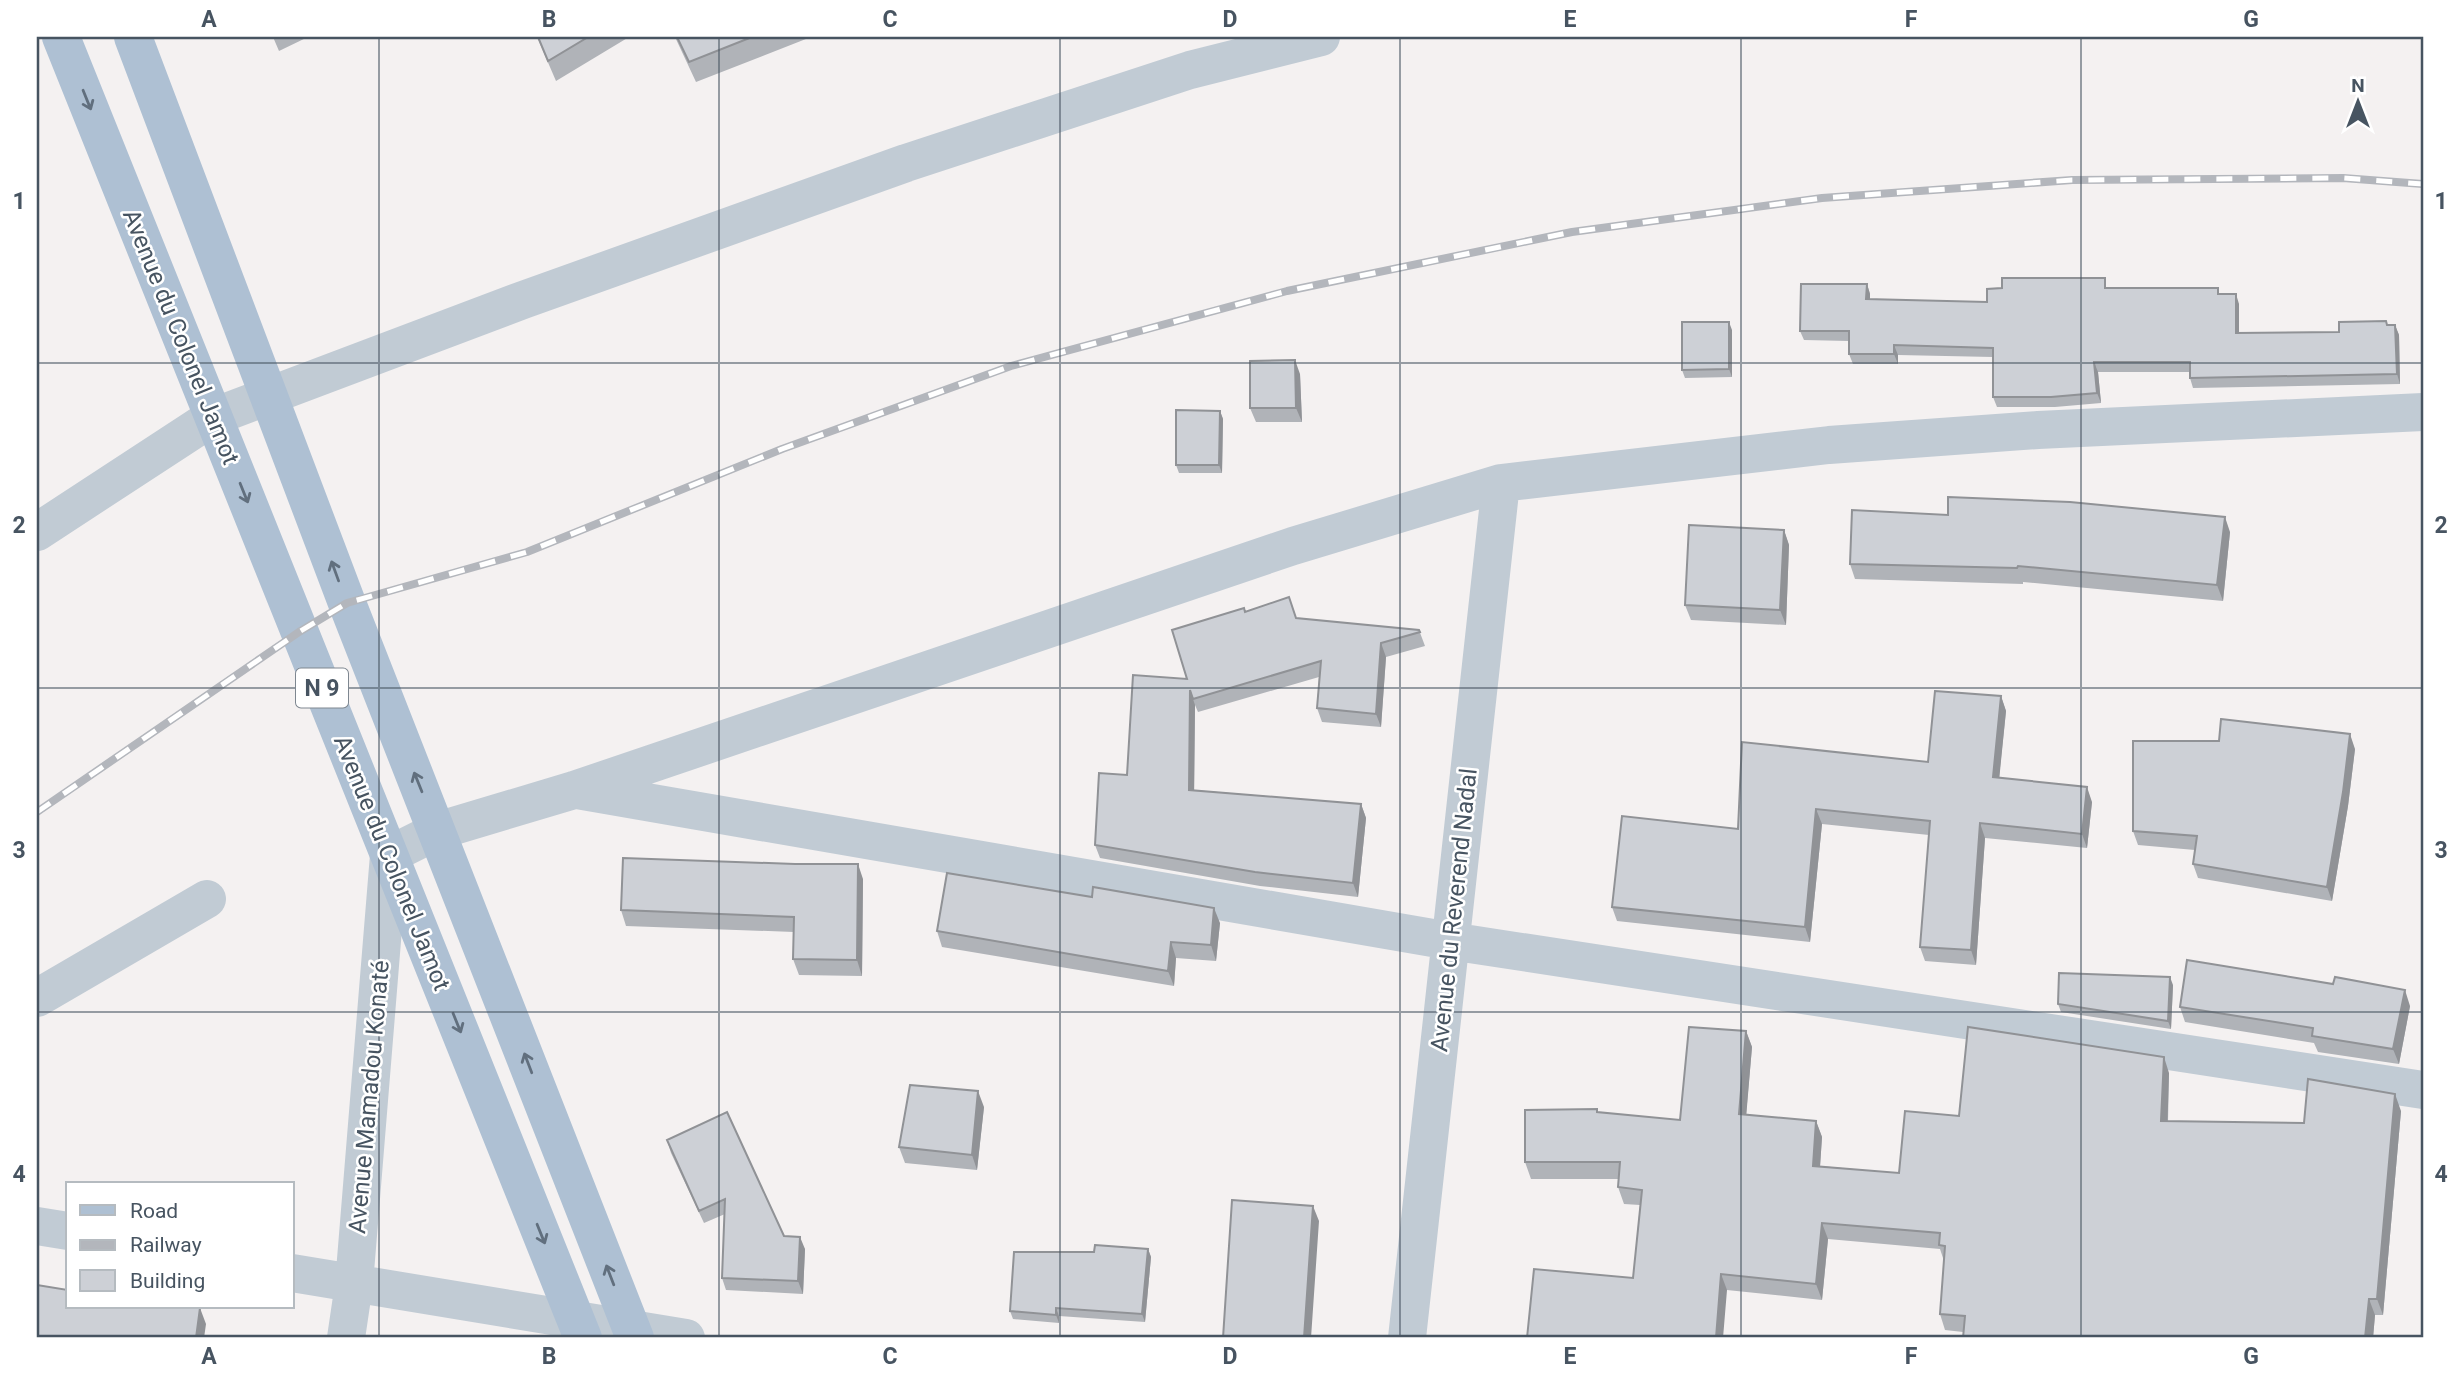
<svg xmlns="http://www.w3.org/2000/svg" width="2460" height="1375" viewBox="0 0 2460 1375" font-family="Roboto,sans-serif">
	<rect width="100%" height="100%" fill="#f4f1f1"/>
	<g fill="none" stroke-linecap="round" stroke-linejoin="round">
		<!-- minor -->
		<path stroke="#c1cbd4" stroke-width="38" d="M37 532 213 417 523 300 906 163 1190 70 1321 37
			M577 790 1450 941 2423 1090
			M37 998 207 899
			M37 1226 68 1231
			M292 1273 686 1338
			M346 1338 354 1284 389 855 437 831 574 790 1293 546 1501 483 1829 445 2038 430 2423 412
			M1407 1338 1501 483"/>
		<!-- primary -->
		<path stroke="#aec0d3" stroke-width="38" d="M61 37 583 1338
			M133 37 347 603 635 1338"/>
		<defs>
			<path id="rail" d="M37 812 299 632 347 603 527 552 782 449 1011 366 1287 291 1572 232 1822 198 2072 180 2343 178 2423 184"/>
		</defs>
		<!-- rail casing -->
		<use href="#rail" stroke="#b3b6bc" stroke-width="8"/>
		<!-- rail -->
		<use href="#rail" stroke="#fff" stroke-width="5" stroke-dasharray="16" stroke-linecap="butt"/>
	</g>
	<!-- wall -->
	<path fill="#b0b3b8" d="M273 37H308L279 51Z
		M537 37H629L556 81Z
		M675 37H811L696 82Z
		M1867 284 1870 294V299L1987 302 2109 288 2221 294 2239 304V333L2339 332 2388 325H2395L2399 335 2400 384 2193 388 2190 378V372H2098L2101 403 2055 407H1997L1993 397V357L1898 355V364H1853L1849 354V341L1804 340 1800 331Z
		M1732 330V377L1685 378 1682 370Z
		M1300 374 1302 422H1256L1250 408Z
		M1220 411 1223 419 1222 473H1179L1176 465Z
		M1784 530 1789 545 1786 625 1691 620 1685 605Z
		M2230 532 2223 601 2023 582V584L1855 579 1850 564Z
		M1245 612 1296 618 1419 630 1425 646 1386 657 1381 727 1322 722 1317 708 1319 677 1198 712 1195 705 1194 790 1361 804 1366 818 1358 897 1260 886 1100 858 1095 845 1127 775 1187 679Z
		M2001 696 2006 711 1999 777 2092 802 2087 848 1985 838 1976 965 1925 961 1920 947 1929 835 1822 824 1810 942 1617 921 1612 907 1738 829 1928 762Z
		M2355 749 2348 806 2332 901 2198 878 2193 864 2195 850 2138 845 2133 831Z
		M863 879 862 976 799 975 793 959 794 932 626 926 621 910Z
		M1092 897 1220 923 1216 961 1176 958 1174 986 942 947 937 931Z
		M2173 985 2171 1029 2061 1012 2058 1004Z
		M2410 1006 2399 1064 2318 1052 2314 1043 2185 1022 2180 1007Z
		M1746 1031 1752 1047 1746 1115 1816 1121 1822 1137 1820 1166 1899 1173 1959 1116 2169 1073 2168 1122 2304 1123 2401 1111 2383 1315H2375L2373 1338H1963V1332L1945 1330 1940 1314 1944 1261 1940 1249 1828 1239 1822 1300 1727 1290 1633 1278 1640 1205 1624 1204 1618 1187 1619 1179H1531L1525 1162 1598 1112 1680 1120Z
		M984 1107 977 1170 905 1163 899 1147Z
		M667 1140 784 1236 805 1249 803 1294 726 1290 722 1278 725 1214 704 1223 671 1153Z
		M1148 1249 1151 1257 1145 1322 1059 1316V1323L1013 1319 1010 1311 1094 1252Z"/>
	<!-- shaded-wall -->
	<path fill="#909296" d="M1867 284 1870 294V309L1866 299Z
		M2236 294 2239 304V343L2236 333Z
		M1729 322 1732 330V377L1729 369Z
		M2395 325 2399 335 2400 384 2397 374Z
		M1894 345 1898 355V364L1894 354Z
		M1295 360 1300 374 1302 422 1296 408Z
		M2094 362 2098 372 2101 403 2097 393Z
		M1220 411 1223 419 1222 473 1219 465Z
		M2225 517 2230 532 2223 601 2217 585Z
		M1784 530 1789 545 1786 625 1780 610Z
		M1381 643 1386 657 1381 727 1376 714Z
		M1190 690 1195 705 1194 803 1189 790Z
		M2001 696 2006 711 1998 791 1993 777Z
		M2350 734 2355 749 2348 806 2332 901 2327 887Z
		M2087 787 2092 802 2087 848 2082 834Z
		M1361 804 1366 818 1358 897 1353 883Z
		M1816 809 1822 824 1810 942 1805 927Z
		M1980 823 1985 838 1976 965 1971 950Z
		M858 864 863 879 862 976 857 960Z
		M1214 908 1220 923 1216 961 1211 945Z
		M1171 942 1176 958 1174 986 1168 971Z
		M2170 977 2173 985 2171 1029 2168 1021Z
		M2405 990 2410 1006 2399 1064 2393 1049Z
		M1746 1031 1752 1047 1745 1130 1739 1114Z
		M2164 1057 2169 1073 2167 1138 2161 1121Z
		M978 1091 984 1107 977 1170 972 1155Z
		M2395 1094 2401 1111 2383 1315 2377 1299Z
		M1816 1121 1822 1137 1819 1182 1813 1166Z
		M1313 1206 1319 1221 1311 1338H1304Z
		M1822 1223 1828 1239 1822 1300 1816 1284Z
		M800 1237 805 1249 803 1294 798 1281Z
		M1148 1249 1151 1257 1145 1322 1142 1314Z
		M1721 1274 1727 1290 1723 1338H1716Z
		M2369 1299 2375 1315 2373 1338H2365Z
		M200 1308 206 1324 204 1338H196Z
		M1056 1308 1059 1316V1323L1056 1315Z"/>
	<!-- building -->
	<path fill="#cdd0d6" stroke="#909296" stroke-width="2" d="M538 37H588L548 61Z
		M677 37H752L689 62Z
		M2002 278H2105V288H2218V294H2236V333L2339 332V322L2386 321 2387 325H2395L2397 374 2190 378V362H2094L2097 393 2051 397H1993V348L1894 345V354H1849V331H1800L1801 284H1867L1866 299 1987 302V289L2002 288Z
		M1682 322H1729V369L1682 370Z
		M1295 360 1296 408H1250V361Z
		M1176 410 1220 411 1219 465H1176Z
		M1948 497 2070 502 2225 517 2217 585 2018 566 2017 568 1850 564 1852 510 1948 515Z
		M1689 525 1784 530 1780 610 1685 605Z
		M1289 597 1296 618 1419 630 1420 632 1381 643 1376 714 1317 708 1321 661 1193 699 1190 690 1189 790 1361 804 1353 883 1255 872 1095 845 1099 773 1127 775 1133 675 1187 679 1172 630 1244 608 1245 612Z
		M1935 691 2001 696 1993 777 2087 787 2082 834 1980 823 1971 950 1920 947 1930 821 1816 809 1805 927 1612 907 1622 816 1738 829 1742 742 1928 762Z
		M2221 719 2350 734 2343 792 2327 887 2193 864 2197 836 2133 831V741H2219Z
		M623 858 795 864H858L857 960 793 959 794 917 621 910Z
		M947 873 1092 897 1093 887 1214 908 1211 945 1171 942 1168 971 937 931Z
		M2187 960 2333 984 2335 977 2405 990 2393 1049 2312 1036 2313 1028 2180 1007Z
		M2059 973 2170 977 2168 1021 2058 1004Z
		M1689 1027 1746 1031 1739 1114 1816 1121 1813 1166 1899 1173 1905 1111 1959 1116 1968 1027 2164 1057 2161 1121 2304 1123 2308 1079 2395 1094 2377 1299H2369L2365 1338H1963L1965 1316 1940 1314 1945 1246 1939 1245 1940 1233 1822 1223 1816 1284 1721 1274 1716 1338H1527L1534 1269 1633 1278 1642 1190 1618 1187 1620 1162H1525V1110L1597 1109V1112L1680 1120Z
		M910 1085 978 1091 972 1155 899 1147Z
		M727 1112 784 1236 800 1237 798 1281 722 1278 725 1199 699 1211 667 1140Z
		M1232 1200 1313 1206 1304 1338H1223Z
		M1095 1245 1148 1249 1142 1314 1056 1308V1315L1010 1311 1014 1252H1094Z
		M37 1285 68 1290V1307H189L200 1308 196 1338H37Z"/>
	<!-- one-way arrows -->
	<defs><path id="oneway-shaft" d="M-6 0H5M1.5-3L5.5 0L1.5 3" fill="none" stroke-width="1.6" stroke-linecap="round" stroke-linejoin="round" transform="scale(1.75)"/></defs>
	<g stroke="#616f7e">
		<use href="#oneway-shaft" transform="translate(87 100) rotate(68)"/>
		<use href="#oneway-shaft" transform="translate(244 493) rotate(68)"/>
		<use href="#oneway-shaft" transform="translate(335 571) rotate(-110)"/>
		<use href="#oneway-shaft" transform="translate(418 782) rotate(-112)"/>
		<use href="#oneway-shaft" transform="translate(457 1023) rotate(68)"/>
		<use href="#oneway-shaft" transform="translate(528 1063) rotate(-111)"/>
		<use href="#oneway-shaft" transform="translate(541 1234) rotate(68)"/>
		<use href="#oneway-shaft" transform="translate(610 1275) rotate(-111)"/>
	</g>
	<!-- grid -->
	<path fill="none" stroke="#475461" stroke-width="2" stroke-opacity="0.55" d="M379 37V1338M719 37V1338M1060 37V1338M1400 37V1338M1741 37V1338M2081 37V1338M37 363H2423M37 688H2423M37 1012H2423"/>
	<g text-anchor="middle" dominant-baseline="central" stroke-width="5" stroke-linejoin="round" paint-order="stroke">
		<!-- shield labels -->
		<rect fill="#fff" stroke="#7e8790" stroke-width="2" x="296" y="668.5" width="52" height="39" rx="5"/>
		<g font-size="23" font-weight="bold" fill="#475461">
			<text x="322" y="688">N 9</text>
		</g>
		<!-- street labels -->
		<g font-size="24" fill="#475461" stroke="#fff">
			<text transform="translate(181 337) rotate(68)">Avenue du Colonel Jamot</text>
			<text transform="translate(392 863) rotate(68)">Avenue du Colonel Jamot</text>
			<text transform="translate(1454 910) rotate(-84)">Avenue du Reverend Nadal</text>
			<text transform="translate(369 1097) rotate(-85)">Avenue Mamadou Konaté</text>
		</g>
	</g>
	<!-- border -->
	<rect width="2460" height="1375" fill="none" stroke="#ffffff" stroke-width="77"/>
	<!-- legend -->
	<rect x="66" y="1182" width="228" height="126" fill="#ffffff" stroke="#b5bbc0" stroke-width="2"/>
	<rect x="80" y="1205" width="35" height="10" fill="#aec0d3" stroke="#b5bbc0" stroke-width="2"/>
	<text x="130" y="1218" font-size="21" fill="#475461">Road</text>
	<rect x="80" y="1240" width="35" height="10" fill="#b3b6bc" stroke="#b5bbc0" stroke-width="2"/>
	<text x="130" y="1252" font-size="21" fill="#475461">Railway</text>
	<rect x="80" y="1270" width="35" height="21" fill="#cdd0d6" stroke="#b5bbc0" stroke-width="2"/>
	<text x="130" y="1288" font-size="21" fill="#475461">Building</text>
	<!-- north arrow -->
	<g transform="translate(2358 102)" stroke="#ffffff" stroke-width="5" paint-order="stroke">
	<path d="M0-5L12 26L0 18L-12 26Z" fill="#475461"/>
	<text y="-10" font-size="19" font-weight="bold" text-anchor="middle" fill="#475461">N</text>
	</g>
	<rect x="38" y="38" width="2384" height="1298" fill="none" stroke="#475461" stroke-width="2.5"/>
	<g font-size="23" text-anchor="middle" font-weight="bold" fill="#475461">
		<text x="209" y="27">A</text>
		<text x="549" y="27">B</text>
		<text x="890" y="27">C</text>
		<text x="1230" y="27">D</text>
		<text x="1570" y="27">E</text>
		<text x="1911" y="27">F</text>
		<text x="2251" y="27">G</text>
		<text x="19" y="209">1</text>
		<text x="2441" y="209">1</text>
		<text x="19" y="533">2</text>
		<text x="2441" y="533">2</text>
		<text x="19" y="858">3</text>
		<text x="2441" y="858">3</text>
		<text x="19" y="1182">4</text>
		<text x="2441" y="1182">4</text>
		<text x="209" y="1364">A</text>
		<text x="549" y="1364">B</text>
		<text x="890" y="1364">C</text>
		<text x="1230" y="1364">D</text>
		<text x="1570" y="1364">E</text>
		<text x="1911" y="1364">F</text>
		<text x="2251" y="1364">G</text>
	</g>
</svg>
